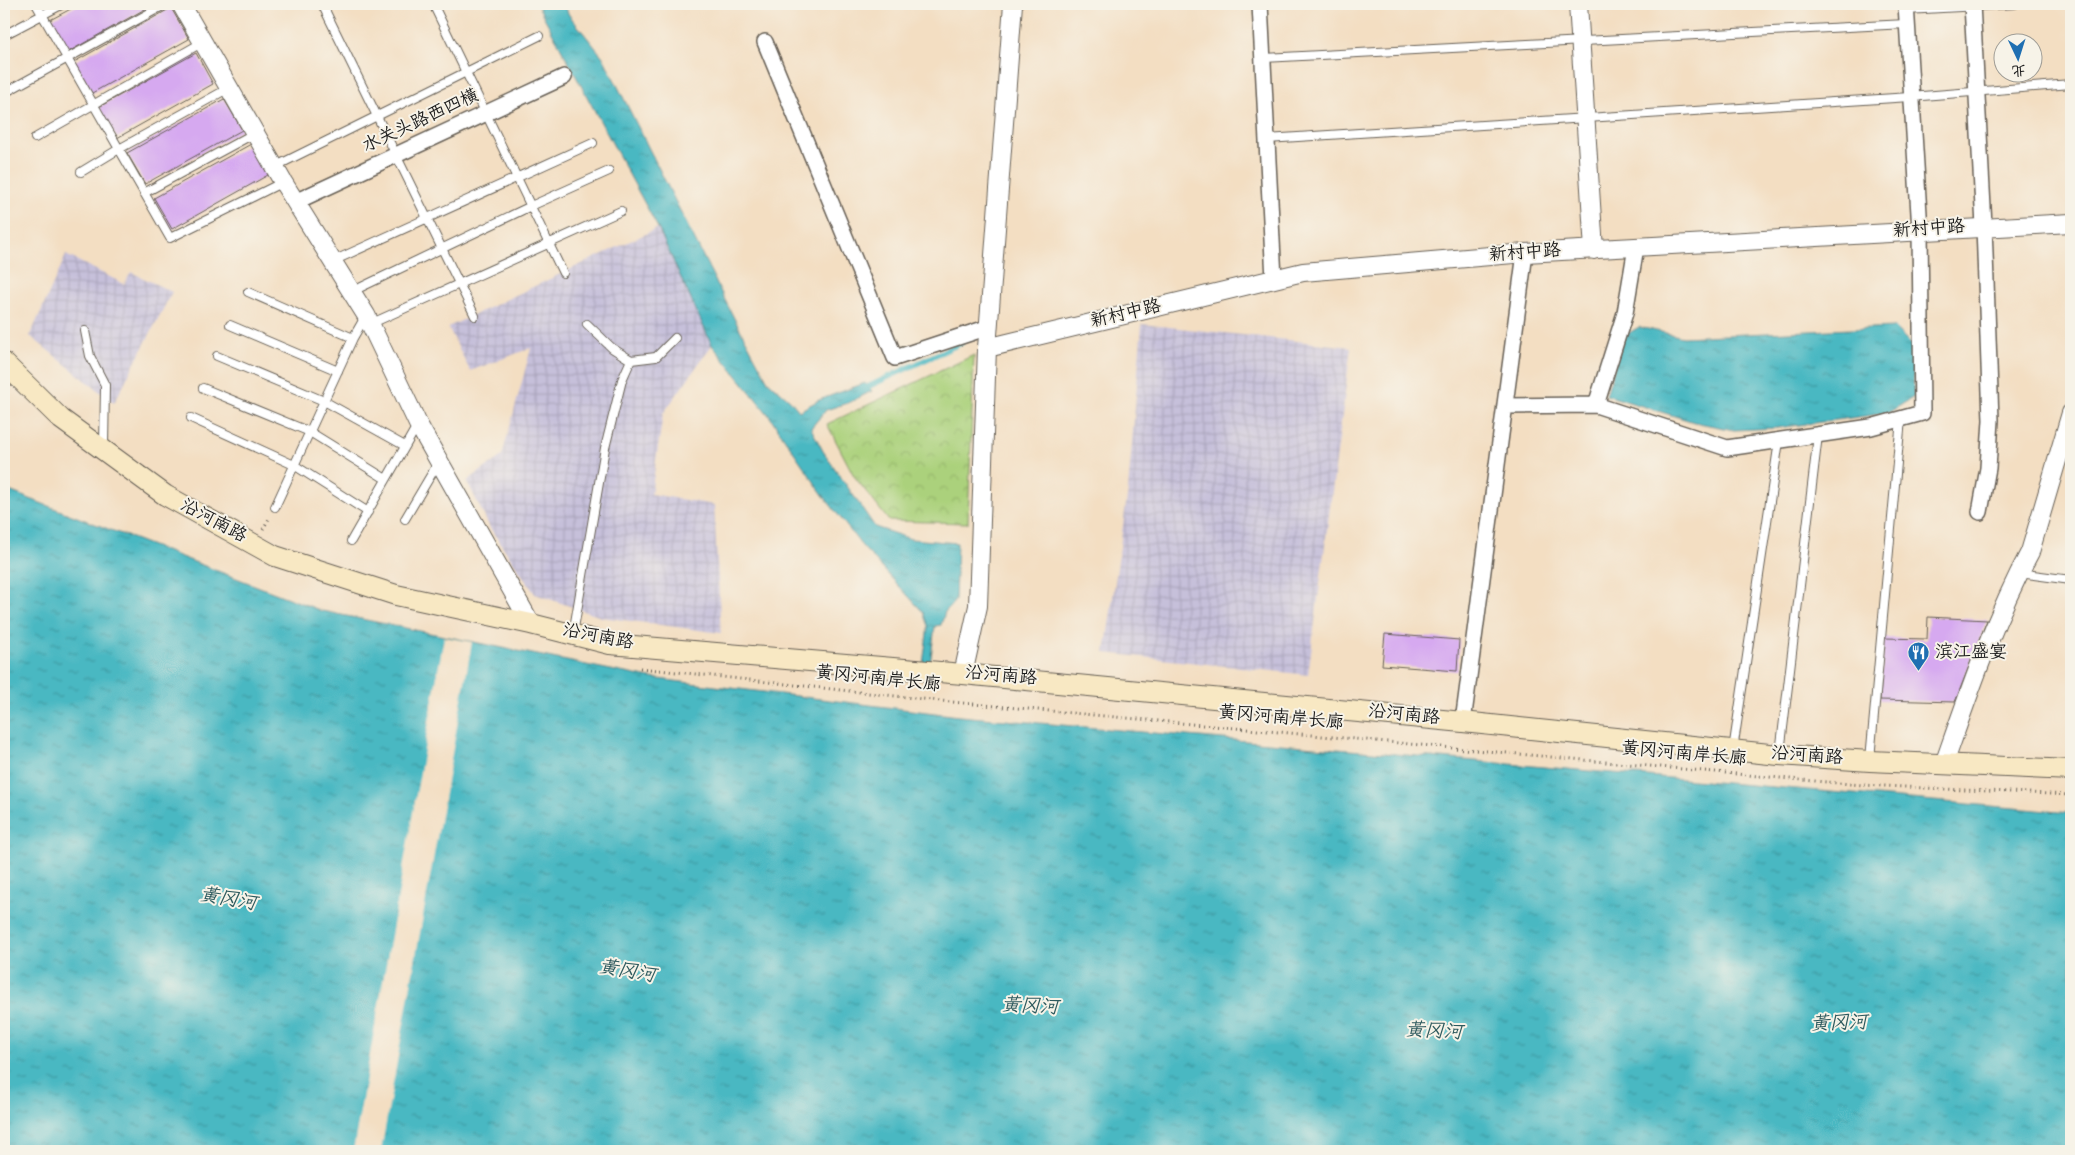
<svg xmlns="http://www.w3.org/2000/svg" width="2075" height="1155" viewBox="0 0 2075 1155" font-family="Dekko,'LXGW WenKai TC',sans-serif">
	<defs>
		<pattern id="industrial-grid" width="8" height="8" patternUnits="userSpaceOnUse" patternTransform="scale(1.25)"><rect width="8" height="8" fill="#c6c0da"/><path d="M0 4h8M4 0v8" fill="none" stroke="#aaa4ba"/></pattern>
		<pattern id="park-crowns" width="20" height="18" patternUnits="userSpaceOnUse" patternTransform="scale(1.25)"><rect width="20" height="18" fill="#abd17b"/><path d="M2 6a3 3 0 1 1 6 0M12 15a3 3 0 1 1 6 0" fill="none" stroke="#93b36a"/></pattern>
		<pattern id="water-ripples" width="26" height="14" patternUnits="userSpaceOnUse" patternTransform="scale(1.25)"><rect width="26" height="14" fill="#49b8c2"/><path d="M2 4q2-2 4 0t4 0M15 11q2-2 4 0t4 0" fill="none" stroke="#3c959d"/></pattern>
	</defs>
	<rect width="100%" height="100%" fill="#f7f3e8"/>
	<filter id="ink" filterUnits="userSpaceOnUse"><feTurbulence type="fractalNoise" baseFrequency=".02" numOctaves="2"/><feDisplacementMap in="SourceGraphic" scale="10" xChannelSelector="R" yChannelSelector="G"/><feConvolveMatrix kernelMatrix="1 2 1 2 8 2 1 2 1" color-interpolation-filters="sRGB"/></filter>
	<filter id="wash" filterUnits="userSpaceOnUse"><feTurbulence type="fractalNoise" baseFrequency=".0096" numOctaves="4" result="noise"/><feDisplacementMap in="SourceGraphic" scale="20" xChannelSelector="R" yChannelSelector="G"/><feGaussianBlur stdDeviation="1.12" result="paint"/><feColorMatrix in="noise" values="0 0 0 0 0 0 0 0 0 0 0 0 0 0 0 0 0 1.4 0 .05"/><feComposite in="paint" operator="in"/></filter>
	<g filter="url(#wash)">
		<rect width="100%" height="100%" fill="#f3dec2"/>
		<!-- industrial -->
		<path fill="url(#industrial-grid)" d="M658 228 712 345 663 414 651 494 714 505 721 633 601 617 535 594 490 528 467 481 502 456 531 348 470 371 448 327Z
			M66 255 124 284 131 272 172 292 114 403 30 336Z
			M1142 324 1351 347 1308 675 1105 653 1128 490Z"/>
		<!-- park -->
		<path fill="url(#park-crowns)" stroke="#64764c" d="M974 355 968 523 889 521 854 476 827 424Z"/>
		<!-- water -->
		<path fill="url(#water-ripples)" stroke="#326a6f" d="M537 4H564L569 15 603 57 735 320 768 381 790 400 799 411 819 400 865 383 872 391 850 402 826 410 811 428 823 451 875 527 911 539 957 543 955 601 945 612 941 625 935 626 930 665 923 664 928 626 923 612 861 545 823 495 768 414 712 345 658 228Z
			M1639 327 1683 337 1894 327 1912 345 1914 397 1888 413 1777 428 1734 430 1694 422 1606 395 1624 336Z
			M4 489 322 611 650 678 959 716 2071 813V1151H4Z"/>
		<!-- pier -->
		<path fill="#f3dec2" d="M444 637 472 642 381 1151H353Z"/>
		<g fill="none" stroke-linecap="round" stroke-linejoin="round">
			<!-- stream -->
			<path stroke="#49b8c2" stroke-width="5.5" d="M861 390 961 343"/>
		</g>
		<g id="blocks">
			<!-- building -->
			<path fill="#d6a9f0" d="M40 4H55L44 10Z
				M80 4H154L68 52 50 20Z
				M171 8 189 39 92 93 74 62Z
				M196 53 213 84 117 138 99 107Z
				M224 99 242 130 145 184 127 153Z
				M251 144 268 175 172 229 154 198Z
				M1928 617 1987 620 1955 702 1880 700 1884 638 1927 639Z
				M1385 634 1459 640 1457 671 1382 665Z"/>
		</g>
	</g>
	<g filter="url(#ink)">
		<use href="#blocks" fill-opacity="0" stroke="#676056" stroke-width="1"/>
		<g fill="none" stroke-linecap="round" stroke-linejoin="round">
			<defs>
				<path id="service" d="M36 4 170 238 283 182
					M322 4 475 316
					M433 4 563 273
					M1906 10 2015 4
					M4 35 63 4
					M1264 58 1906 24
					M4 93 166 4
					M35 138 203 42
					M1267 139 1910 97 2071 84
					M274 167 539 36
					M81 172 119 149 229 88
					M144 193 255 133
					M333 261 593 143
					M248 292 353 338
					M351 292 531 206 609 171
					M370 324 621 211
					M587 324 612 348 631 360 656 357 675 338
					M230 325 338 371
					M85 331 90 356 105 385 104 447
					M217 356 324 401 405 446
					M203 388 310 432 386 479
					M191 418 294 465 368 512
					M275 507 353 338 365 317
					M405 519 438 463
					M351 541 418 424
					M2019 573 2071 580
					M573 634 605 448 622 380 631 360
					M1733 750 1779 441
					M1780 753 1818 435
					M1870 759 1901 419"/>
				<path id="minor" d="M1260 4 1274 279
					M1972 4 1984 226 1991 420 1988 468 1980 512
					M765 42 895 358 989 327
					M295 202 564 77
					M1596 405 1625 313 1636 247
					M1505 406 1596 405 1727 448 1871 427 1922 413 1920 230 1906 4
					M1463 722 1525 253"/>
				<path id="tertiary" d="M181 4 283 182 366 315 418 424 531 624
					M1578 4 1594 250
					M987 348 1303 272 1525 253 2071 223
					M963 674 978 606 987 348 1013 4
					M1944 764C1969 693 1994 619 2030 552L2071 413"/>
				<path id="secondary" d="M4 363 61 419 165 495 275 556 396 595 531 624 610 644 963 674 1463 722 1779 755 1870 761 2071 770"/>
			</defs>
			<!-- service casing -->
			<use href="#service" stroke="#676056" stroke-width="10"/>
			<!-- minor casing -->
			<use href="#minor" stroke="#676056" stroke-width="18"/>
			<!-- tertiary casing -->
			<use href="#tertiary" stroke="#676056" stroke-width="20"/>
			<!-- secondary casing -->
			<use href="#secondary" stroke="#676056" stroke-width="22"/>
			<!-- path -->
			<path stroke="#676056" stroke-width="3" stroke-dasharray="1 4" stroke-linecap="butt" d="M263 529 270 517
				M640 668 941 701 1791 779 1862 785 2071 795"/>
			<!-- service -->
			<use href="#service" stroke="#fff" stroke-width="8"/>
			<!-- minor -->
			<use href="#minor" stroke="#fff" stroke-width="15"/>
			<!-- tertiary -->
			<use href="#tertiary" stroke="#fff" stroke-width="18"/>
			<!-- secondary -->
			<use href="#secondary" stroke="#f8e8c3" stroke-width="20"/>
		</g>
	</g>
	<!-- icons -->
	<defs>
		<symbol id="restaurant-pin" viewBox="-11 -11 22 30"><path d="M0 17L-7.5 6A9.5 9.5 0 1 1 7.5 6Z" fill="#1f6fb2" stroke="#f7f3e8"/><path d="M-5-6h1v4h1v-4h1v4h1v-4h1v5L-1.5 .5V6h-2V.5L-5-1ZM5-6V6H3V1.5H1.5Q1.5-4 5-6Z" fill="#fff"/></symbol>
	</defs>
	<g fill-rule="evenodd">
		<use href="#restaurant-pin" x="1906" y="640" width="25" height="34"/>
	</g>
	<g text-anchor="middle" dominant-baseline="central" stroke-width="4" stroke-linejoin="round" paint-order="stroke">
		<!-- street labels -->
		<g font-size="18" fill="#1c1c1c" stroke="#f7f3e8">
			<text transform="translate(421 122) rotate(-25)">水关头路西四横</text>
			<text transform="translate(1929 230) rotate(-4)">新村中路</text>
			<text transform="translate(1525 254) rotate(-4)">新村中路</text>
			<text transform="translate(1126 315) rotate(-13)">新村中路</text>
			<text transform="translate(213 522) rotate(28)">沿河南路</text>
			<text transform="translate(598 638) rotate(11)">沿河南路</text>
			<text transform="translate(1001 677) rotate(5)">沿河南路</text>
			<text transform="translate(878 680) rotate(6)">黄冈河南岸长廊</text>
			<text transform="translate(1404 716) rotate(6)">沿河南路</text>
			<text transform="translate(1281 719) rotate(5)">黄冈河南岸长廊</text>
			<text transform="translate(1684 755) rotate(5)">黄冈河南岸长廊</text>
			<text transform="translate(1807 757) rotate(4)">沿河南路</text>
		</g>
		<!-- poi labels -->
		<g font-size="18" fill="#1c1c1c" stroke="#f7f3e8" text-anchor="start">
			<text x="1935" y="653">滨江盛宴</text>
		</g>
		<!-- water labels -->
		<g font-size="19" font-style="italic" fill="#2e5a5e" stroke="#f7f3e8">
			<text transform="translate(228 901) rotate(10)">黄冈河</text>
			<text transform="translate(627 973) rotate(10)">黄冈河</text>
			<text transform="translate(1030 1008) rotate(3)">黄冈河</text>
			<text transform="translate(1839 1025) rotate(-2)">黄冈河</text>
			<text transform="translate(1434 1033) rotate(3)">黄冈河</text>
		</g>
	</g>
	<!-- margin -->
	<rect width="2075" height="1155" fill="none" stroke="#f7f3e8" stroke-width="20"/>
	<!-- north arrow -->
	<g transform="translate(2018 58) rotate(176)"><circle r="24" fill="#f7f3e8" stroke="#9f9d96"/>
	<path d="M0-4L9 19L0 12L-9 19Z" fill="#1f6fb2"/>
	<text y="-8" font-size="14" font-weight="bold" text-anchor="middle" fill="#1c1c1c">北</text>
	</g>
</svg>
